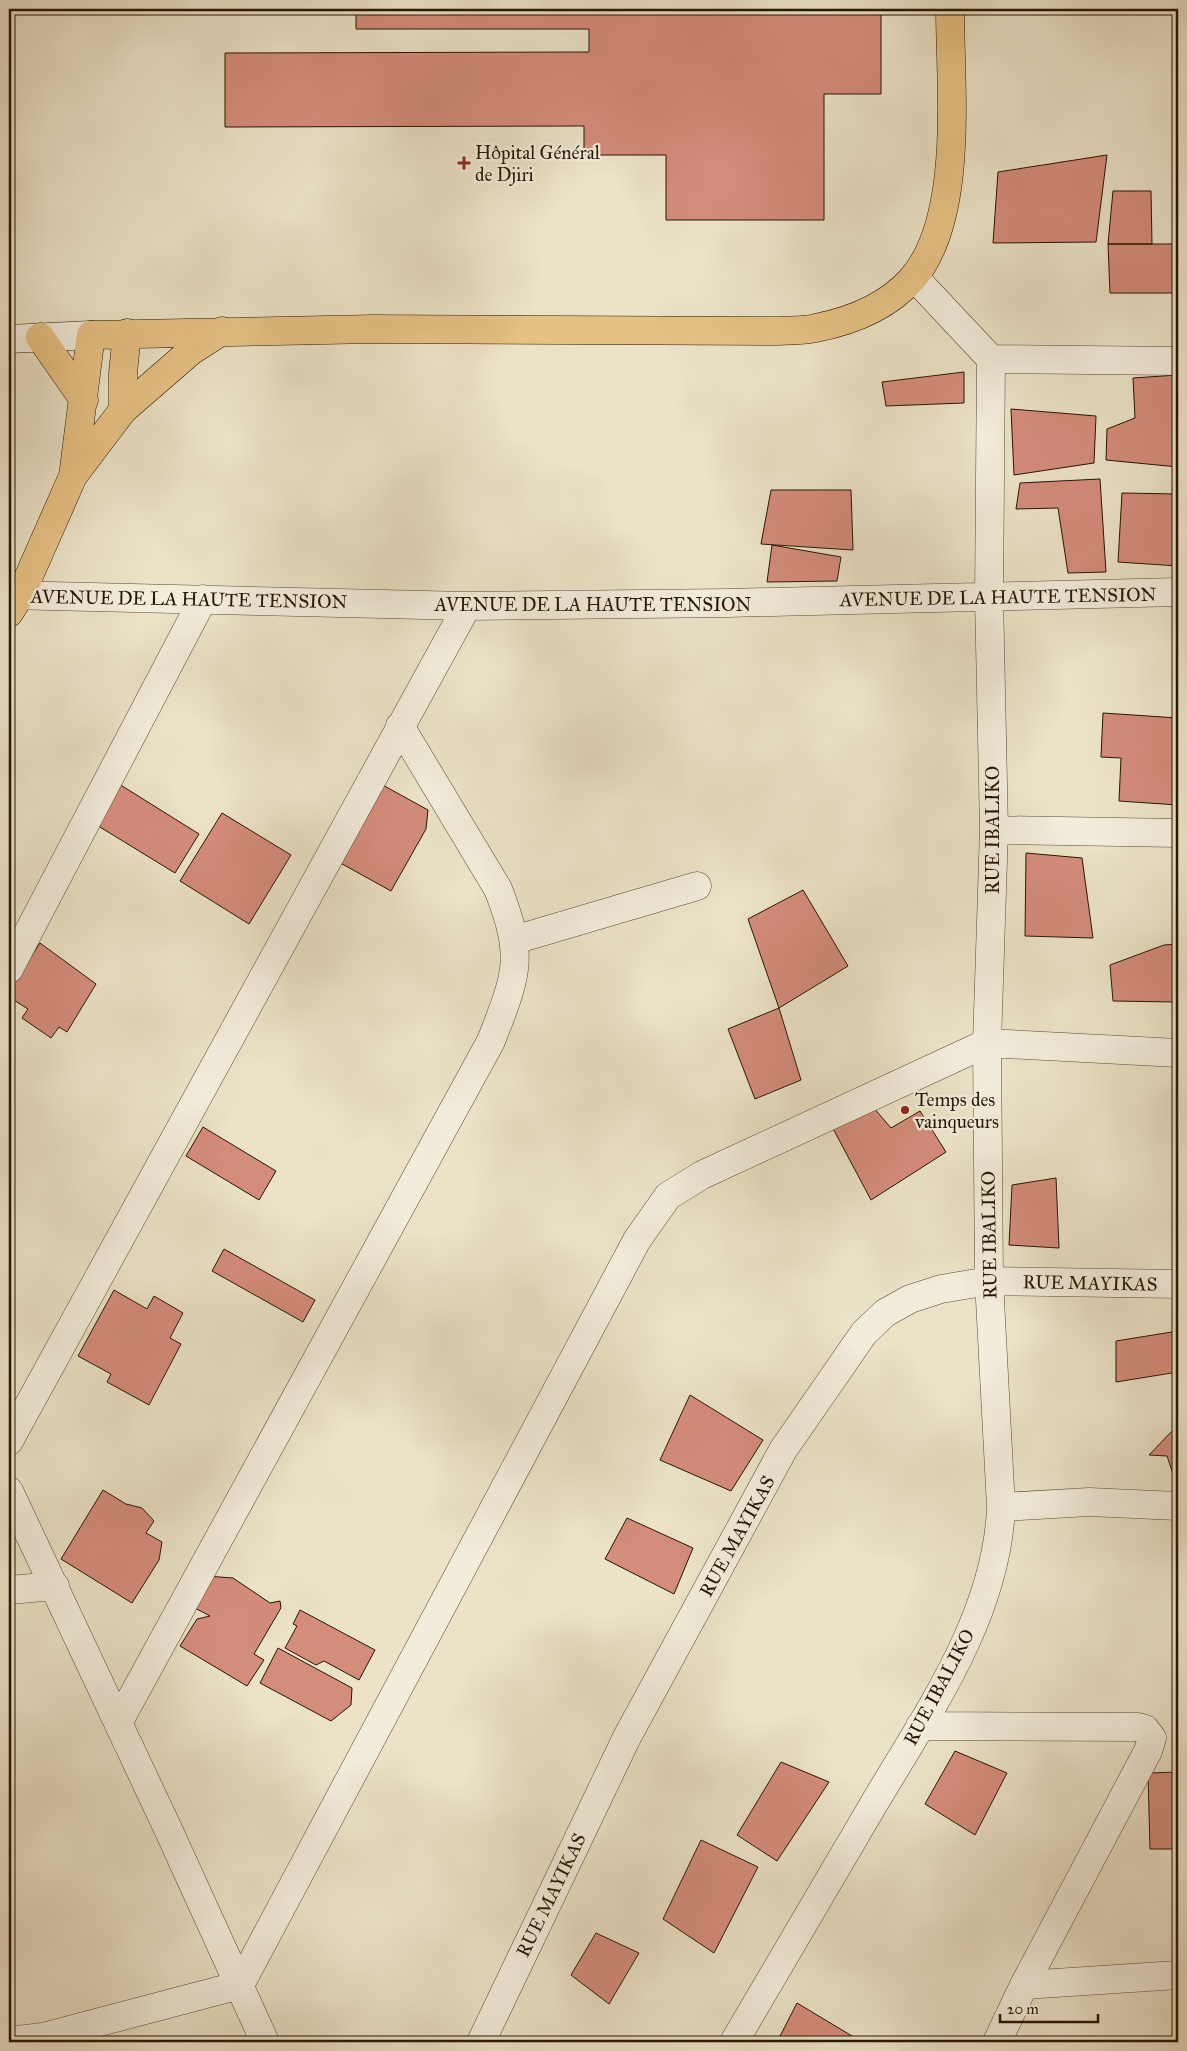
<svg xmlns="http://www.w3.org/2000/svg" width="1187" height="2051" viewBox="0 0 1187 2051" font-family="'IM FELL Great Primer',serif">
	<rect width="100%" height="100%" fill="#ebe2c7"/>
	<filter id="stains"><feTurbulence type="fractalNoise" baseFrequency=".004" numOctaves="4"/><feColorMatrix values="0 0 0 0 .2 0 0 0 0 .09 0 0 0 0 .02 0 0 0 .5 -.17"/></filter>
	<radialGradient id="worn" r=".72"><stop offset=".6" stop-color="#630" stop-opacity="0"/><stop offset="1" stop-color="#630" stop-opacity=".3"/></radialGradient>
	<!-- building -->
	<path fill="#d48c7b" stroke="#271500" d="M356 9H881V94H824V220H666V155H584V126L225 127V53L589 52V29H356Z
		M1107 155 1096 242 993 243 998 172Z
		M1113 191H1151L1152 244H1108Z
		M1108 244H1178V293H1110Z
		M964 372V403L886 406 882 382Z
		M1178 375V467L1106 460 1107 429 1135 418 1133 378Z
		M1011 409 1096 416 1094 463 1014 475Z
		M1100 479 1106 572 1068 573 1058 508 1016 509 1020 483Z
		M771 490H851L853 550 761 544Z
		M1122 493 1178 494V566L1118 562Z
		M772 545 841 557 837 581 767 582Z
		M1103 713 1178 718V805L1119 801 1121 758 1101 757Z
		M379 783 428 810 426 829 391 891 335 860Z
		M119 784 199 834 175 873 95 824Z
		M222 813 291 855 249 924 180 881Z
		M1026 853 1082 858 1093 938 1025 936Z
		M803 890 848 966 779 1008 748 919Z
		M40 943 96 984 67 1032 59 1027 51 1038 22 1018 28 1009 9 997V990Z
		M1178 944V1032H1177L1175 1002 1113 1001 1110 965 1164 945Z
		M779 1008 801 1080 755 1099 728 1029Z
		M867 1100 891 1128 920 1111 946 1152 871 1200 829 1121Z
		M203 1127 276 1171 259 1200 186 1156Z
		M1056 1178 1059 1248 1009 1245 1012 1185Z
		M224 1249 315 1300 303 1322 212 1271Z
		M114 1290 147 1309 154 1296 183 1313 170 1338 181 1344 149 1405 107 1382 111 1374 78 1356Z
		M1178 1331V1372L1116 1382V1341Z
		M1178 1394V1474H1173L1167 1456 1149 1455 1173 1430Z
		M690 1395 763 1440 731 1491 660 1460Z
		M103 1490 126 1504 142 1508 154 1521 146 1533 162 1542 159 1560 132 1603 61 1559Z
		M627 1518 693 1548 674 1594 605 1559Z
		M206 1576 233 1578 270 1603 280 1601 281 1608 254 1654 264 1660 247 1686 180 1646 197 1619 210 1616 191 1606Z
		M300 1610 375 1650 359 1680 324 1661 316 1665 285 1648 297 1626 293 1624Z
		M1176 1642H1178V1699L1173 1700Z
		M278 1648 352 1688 351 1705 331 1721 260 1683Z
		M955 1751 1007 1773 975 1835 925 1804Z
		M781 1762 829 1782 777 1861 737 1835Z
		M1178 1772V1849H1150L1148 1773Z
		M701 1840 758 1867 714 1953 663 1919Z
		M596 1933 639 1953 609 2004 571 1975Z
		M797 2003 862 2042H777Z"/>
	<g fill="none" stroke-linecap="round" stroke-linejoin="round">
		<defs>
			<path id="street" d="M914 277 991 359 1178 361
				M9 595 467 606 728 603 1178 592
				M994 830 1178 833
				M514 940 697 886
				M9 969 203 599
				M9 1441 467 606
				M9 1491 168 1829 265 2042
				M1001 1507 1089 1502 1178 1506
				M9 1590 55 1586
				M118 1723 491 1041C517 974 525 958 498 889L400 726
				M920 1726 1138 1727 1145 1729 1152 1738 1148 1751 1024 1985 997 2042
				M1024 1985 1178 1975
				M9 2041 43 2037 240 1985 637 1240 668 1196 702 1175 987 1043 1178 1053
				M481 2042 627 1737 783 1450 864 1333 885 1313 910 1299 941 1289 989 1281 1178 1284
				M734 2042C780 1964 826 1885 872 1807 926 1715 997 1617 1001 1507L989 1281 987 1043 994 830 989 597 991 359"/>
			<path id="secondary" d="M9 339 91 335"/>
			<path id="primary" d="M40 337 84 400
				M123 410 191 351 222 331
				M73 476 91 335 373 329 778 331C790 330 804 331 816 328 851 321 888 306 912 279 965 218 950 85 950 9
				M9 613 21 594 73 476 123 410V373L127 333"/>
		</defs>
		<!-- street casing -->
		<use href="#street" stroke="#584832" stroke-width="29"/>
		<!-- secondary casing -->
		<use href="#secondary" stroke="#271500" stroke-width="29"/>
		<!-- primary casing -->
		<use href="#primary" stroke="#271500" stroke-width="29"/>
		<!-- street -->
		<use href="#street" stroke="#f2ecdb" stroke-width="28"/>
		<!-- secondary -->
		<use href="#secondary" stroke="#f2ecdb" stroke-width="28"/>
		<!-- primary -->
		<use href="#primary" stroke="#e6c184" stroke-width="28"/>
	</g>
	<!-- markers -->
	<g fill="#8f2418" stroke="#f2ecdb" stroke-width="2">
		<path d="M461.5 155.5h5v5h5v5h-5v5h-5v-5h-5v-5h5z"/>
		<circle cx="905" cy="1110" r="5"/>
	</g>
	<g text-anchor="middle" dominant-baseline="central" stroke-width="4.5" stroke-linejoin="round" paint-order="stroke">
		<!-- poi labels -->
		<g font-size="19" fill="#271500" stroke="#f2ecdb" text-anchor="start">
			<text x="475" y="152">Hôpital Général<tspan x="475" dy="22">de Djiri</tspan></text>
			<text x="915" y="1099">Temps des<tspan x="915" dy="22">vainqueurs</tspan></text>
		</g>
		<!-- street labels -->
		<g font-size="19" fill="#271500" stroke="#f2ecdb">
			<text transform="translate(998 597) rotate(-1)">AVENUE DE LA HAUTE TENSION</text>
			<text transform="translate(189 599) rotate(1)">AVENUE DE LA HAUTE TENSION</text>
			<text x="593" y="604">AVENUE DE LA HAUTE TENSION</text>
			<text transform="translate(992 830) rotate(-90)">RUE IBALIKO</text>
			<text transform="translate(989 1235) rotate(-91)">RUE IBALIKO</text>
			<text transform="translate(1090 1283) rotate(1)">RUE MAYIKAS</text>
			<text transform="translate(737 1536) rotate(-61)">RUE MAYIKAS</text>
			<text transform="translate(939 1687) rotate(-62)">RUE IBALIKO</text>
			<text transform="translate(551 1895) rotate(-64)">RUE MAYIKAS</text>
		</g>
	</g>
	<!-- margin -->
	<rect width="1187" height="2051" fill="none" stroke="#ebe2c7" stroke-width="30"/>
	<rect x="10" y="10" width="1167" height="2031" fill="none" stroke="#271500" stroke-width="2.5"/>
	<rect x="15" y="15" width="1157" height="2021" fill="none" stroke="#271500"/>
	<!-- scale -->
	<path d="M1000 2014v8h98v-8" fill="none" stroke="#271500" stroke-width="2.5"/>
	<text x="1007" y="2014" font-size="15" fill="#271500" stroke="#f2ecdb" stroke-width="4" paint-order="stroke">20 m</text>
	<rect width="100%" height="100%" filter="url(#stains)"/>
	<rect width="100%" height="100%" fill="url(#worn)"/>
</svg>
